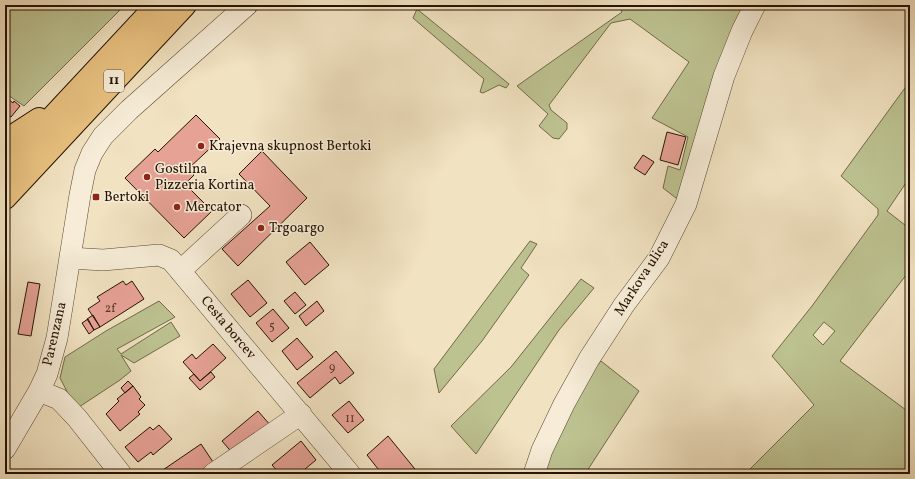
<svg xmlns="http://www.w3.org/2000/svg" width="915" height="479" viewBox="0 0 915 479" font-family="Vollkorn,serif">
	<rect width="100%" height="100%" fill="#f1e2c1"/>
	<filter id="stains"><feTurbulence type="fractalNoise" baseFrequency=".005" numOctaves="4"/><feColorMatrix values="0 0 0 0 .2 0 0 0 0 .09 0 0 0 0 .02 0 0 0 .5 -.17"/></filter>
	<radialGradient id="worn" r=".72"><stop offset=".6" stop-color="#630" stop-opacity="0"/><stop offset="1" stop-color="#630" stop-opacity=".3"/></radialGradient>
	<!-- green -->
	<path fill="#bdc291" stroke="#716a49" fill-rule="evenodd" d="M5 5H125L24 106 5 93Z
		M619 5H750L681 197 676 198 663 188 668 166 680 170 688 137 652 118 689 62 630 19 611 23 549 105 551 110 567 123V129L559 139 553 138 539 126 548 114 517 86 622 12Z
		M417 9 509 84 506 88 499 85 483 93 480 92 484 79 413 18Z
		M910 81V177L887 211 910 229V270L840 361 910 413V474H745L814 405 772 356 812 306 878 215V209L841 176ZM824 322 835 331 823 345 813 335Z
		M530 241 537 244 521 268 529 275 482 341 439 393 434 369Z
		M581 279 594 288 559 330 476 454 451 426 511 367Z
		M159 301 175 317 117 349 121 354 171 322 180 336 134 363 121 355 131 371 120 380 76 409 60 378 65 357 106 331Z
		M601 361 639 391 585 474H542L588 376Z"/>
	<!-- building -->
	<path fill="#e7a296" stroke="#251201" d="M7 98 13 103 14 101 20 106 11 117 5 113V99Z
		M196 115 220 139 188 169 194 175 185 184 212 211 184 238 125 178 155 149 158 152Z
		M667 132 686 137 678 165 660 160Z
		M262 151 307 198 238 266 222 249 270 206 239 174Z
		M643 155 654 162 645 175 634 168Z
		M310 242 329 265 305 285 286 262Z
		M248 280 267 303 250 317 231 294Z
		M123 281 126 285 132 281 144 299 100 327 88 309 100 301 97 297Z
		M28 282 40 284 31 336 18 334Z
		M295 292 306 305 295 314 284 301Z
		M317 301 324 311 306 326 299 316Z
		M273 309 289 328 272 342 256 323Z
		M93 315 100 327 94 330 87 319Z
		M88 319 94 330 89 334 82 323Z
		M297 338 313 357 297 370 282 351Z
		M213 344 226 358 200 381 183 362 192 354 196 359Z
		M336 351 354 373 340 384 335 377 310 398 297 383Z
		M211 372 215 377 200 390 189 378 194 374 200 381Z
		M128 381 133 386 125 393 121 388Z
		M133 386 141 397 139 399 145 405 138 412 140 414 120 431 106 414 119 401 117 399Z
		M349 401 364 420 348 433 332 415Z
		M258 411 271 426 235 456 222 441Z
		M159 425 172 439 153 455 151 452 138 462 125 447 150 427 153 430Z
		M388 436 419 474H382L367 455Z
		M301 441 316 460 299 474H280L272 465Z
		M201 444 217 468 208 474H157Z"/>
	<g fill="none" stroke-linecap="round" stroke-linejoin="round">
		<defs>
			<path id="minor" d="M70 258 103 260 159 255 171 260 350 474
				M180 271 241 215
				M39 391 59 399 77 418 121 474
				M5 449 39 391 47 374 57 338 80 195 85 170 92 153 103 136 129 110 247 5
				M213 474 301 414
				M534 474 542 450 564 404 589 359 624 305 659 258 686 204 724 76 742 31 755 5"/>
			<path id="highway" d="M5 141 39 119
				M5 168 157 5
				M5 198 185 5"/>
		</defs>
		<!-- minor casing -->
		<use href="#minor" stroke="#584631" stroke-width="22"/>
		<!-- highway casing -->
		<use href="#highway" stroke="#251201" stroke-width="24"/>
		<!-- minor -->
		<use href="#minor" stroke="#f6ecd7" stroke-width="21"/>
		<!-- highway -->
		<use href="#highway" stroke="#e8c180" stroke-width="22"/>
	</g>
	<!-- markers -->
	<g fill="#8f2418" stroke="#f6ecd7" stroke-width="1.5">
		<circle cx="201" cy="146" r="4"/>
		<circle cx="147" cy="177" r="4"/>
		<rect x="92" y="193" width="8" height="8" rx="2"/>
		<circle cx="177" cy="207" r="4"/>
		<circle cx="261" cy="228" r="4"/>
	</g>
	<g text-anchor="middle" dominant-baseline="central" stroke-width="3" stroke-linejoin="round" paint-order="stroke">
		<!-- number labels -->
		<g font-size="12" fill="#563626">
			<text x="110" y="309">2f</text>
			<text x="272" y="327">5</text>
			<text x="332" y="368">9</text>
			<text x="350" y="419">11</text>
		</g>
		<!-- shield labels -->
		<rect fill="#f6ecd7" stroke="#645341" stroke-width="1" x="104" y="70" width="20" height="22" rx="3"/>
		<g font-size="13" font-weight="bold" fill="#251201">
			<text x="114" y="81">11</text>
		</g>
		<!-- poi labels -->
		<g font-size="14" fill="#251201" stroke="#f6ecd7" text-anchor="start">
			<text x="209" y="146">Krajevna skupnost Bertoki</text>
			<text x="155" y="169">Gostilna<tspan x="155" dy="16">Pizzeria Kortina</tspan></text>
			<text x="104" y="197">Bertoki</text>
			<text x="185" y="207">Mercator</text>
			<text x="269" y="228">Trgoargo</text>
		</g>
		<!-- street labels -->
		<g font-size="14" fill="#251201" stroke="#f6ecd7">
			<text transform="translate(642 278) rotate(-57)">Markova ulica</text>
			<text transform="translate(228 328) rotate(50)">Cesta borcev</text>
			<text transform="translate(55 334) rotate(-77)">Parenzana</text>
		</g>
	</g>
	<!-- margin -->
	<rect width="915" height="479" fill="none" stroke="#f1e2c1" stroke-width="20"/>
	<rect x="6" y="6" width="903" height="467" fill="none" stroke="#251201" stroke-width="2"/>
	<rect x="10" y="10" width="895" height="459" fill="none" stroke="#251201"/>
	<rect width="100%" height="100%" filter="url(#stains)"/>
	<rect width="100%" height="100%" fill="url(#worn)"/>
</svg>
